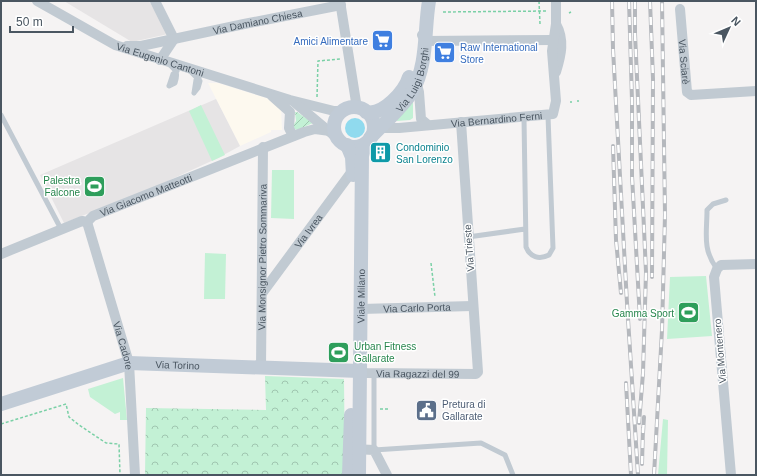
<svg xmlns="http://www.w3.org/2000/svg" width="757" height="476" viewBox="0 0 757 476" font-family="Arial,sans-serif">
	<defs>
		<pattern id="forest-crowns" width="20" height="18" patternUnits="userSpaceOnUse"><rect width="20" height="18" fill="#c3f1d5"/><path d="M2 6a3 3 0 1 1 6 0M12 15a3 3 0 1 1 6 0" fill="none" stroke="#a0c6b0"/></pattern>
		<pattern id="garden-furrows" width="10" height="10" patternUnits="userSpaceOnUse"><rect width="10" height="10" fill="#c3f1d5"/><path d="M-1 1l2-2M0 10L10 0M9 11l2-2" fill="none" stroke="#a0c6b0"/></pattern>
	</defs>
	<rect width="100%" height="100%" fill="#f5f3f3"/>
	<!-- commercial -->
	<path fill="#fdf9ef" d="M208 83H218L269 99 281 107 282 130H271V132L240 146Z"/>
	<!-- education -->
	<path fill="#e6e4e5" d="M64 1H149L168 34 132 42Z
		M216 99 240 146 218 158 148 190 64 223 40 175Z"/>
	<!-- grass -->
	<path fill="#c3f1d5" d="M413 101V118L410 120 397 121 396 119Z
		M201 105 225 155 212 161 189 111Z
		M272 170H294V219L271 218Z
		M205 253 226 254 225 299H204Z
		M706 276 712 336 667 339 670 277Z
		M123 378 127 420H120V412L115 414 90 397 88 389Z
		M663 419 668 420 667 475H658Z"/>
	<!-- forest -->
	<path fill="url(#forest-crowns)" d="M265 376 344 379 345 475H145L146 408 266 410Z"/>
	<!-- garden -->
	<path fill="url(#garden-furrows)" d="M295 112H297L313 123 297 130 295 129 293 126 296 121Z"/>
	<!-- water -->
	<path fill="#90daee" d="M345 128a10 10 0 1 1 20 0a10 10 0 1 1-20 0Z"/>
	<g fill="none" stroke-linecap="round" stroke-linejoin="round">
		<!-- path -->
		<path stroke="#7ad0a6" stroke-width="1.5" stroke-dasharray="3 2" stroke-linecap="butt" d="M539 1 540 24
			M443 12 547 11
			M569 13 571 12
			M317 97 318 61 340 59
			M577 101H579
			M570 102H572
			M431 263 435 297
			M380 409H388
			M1 424 66 404 69 417 79 425 106 443 119 444 120 475"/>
		<!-- lane -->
		<path stroke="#c1cad2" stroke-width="5" d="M191 72 200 81 198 88 194 93
			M169 86 175 83C178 74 177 71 170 65
			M169 86 173 74 177 71
			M194 93 196 80 199 78
			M1 115 61 229
			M524 118 526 247C530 257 539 260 549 255L553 248 548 116
			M468 237 525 229
			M717 269C702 249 707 233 707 210L713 204 726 200
			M374 373V450L481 443 505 455 513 475"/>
		<!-- street -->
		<g stroke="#c1cad2" stroke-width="10">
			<path id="s1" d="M37 1 115 45 290 100 334 111H343"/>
			<path d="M155 1 174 39"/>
			<path d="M340 1 356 102 351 108"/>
			<path id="s2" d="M680 9 687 92 691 95 756 91"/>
			<path d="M422 35 425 41 553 40"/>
			<path id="s3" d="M127 46H141L244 24 341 5"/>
			<path d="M160 60 174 39"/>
			<path d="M556 72C561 56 565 40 556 24"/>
			<path d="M416 81 419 92 421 119 427 124"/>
			<path d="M272 96 290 112 289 128 293 136"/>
			<path d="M294 102 337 138"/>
			<path id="s4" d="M380 128H399L553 114 556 101 552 51 556 24V1"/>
			<path id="s5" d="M87 222 129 363 135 475"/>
			<path id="s6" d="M1 254 82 221 87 222 93 216 304 132 315 129 330 131"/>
			<path id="s7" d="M263 292 353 170"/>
			<path id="s8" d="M361 309 472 306"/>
			<path id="s9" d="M261 368 263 147"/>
			<path id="s10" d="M360 371 366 373 476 374 478 372 461 122"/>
			<path d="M353 449 374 450 387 475"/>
			<path d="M731 475 714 277 717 269 721 265 756 264"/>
		</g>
		<!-- secondary -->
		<g stroke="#c1cbd6" stroke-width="14">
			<circle cx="354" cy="127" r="20"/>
			<path d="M366 112C383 116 405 91 409 77"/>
			<path id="s11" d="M370 138C384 123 401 109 412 92 428 65 424 30 429 1"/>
			<path d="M347 145 352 157 353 175"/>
			<path id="s12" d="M1 404 129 363 360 371"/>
			<path d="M349 475 351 415"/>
			<path id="s13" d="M359 475 362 156 366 143"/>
		</g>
		<defs>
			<path id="rail" d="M612 1 613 49 627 303 638 475
				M629 1 632 101V176L640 319
				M635 1V34L646 272 643 373 639 423
				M650 1 653 79 652 277
				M613 146 616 240 621 293
				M626 383 631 475
				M643 433 644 417
				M642 464 643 428
				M654 475 662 330 665 215 662 1"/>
		</defs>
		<!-- rail casing -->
		<use href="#rail" stroke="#b5b8bd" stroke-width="4"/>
		<!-- rail -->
		<use href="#rail" stroke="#fff" stroke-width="2.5" stroke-dasharray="8" stroke-linecap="butt"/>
	</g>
	<!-- icons -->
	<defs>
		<symbol id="supermarket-square" viewBox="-11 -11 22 22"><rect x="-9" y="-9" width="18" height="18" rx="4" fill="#3f7fe0" stroke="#fff"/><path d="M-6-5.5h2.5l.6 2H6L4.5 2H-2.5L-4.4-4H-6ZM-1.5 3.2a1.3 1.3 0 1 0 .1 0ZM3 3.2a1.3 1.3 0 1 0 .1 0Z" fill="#fff"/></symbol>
		<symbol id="building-square" viewBox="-11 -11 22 22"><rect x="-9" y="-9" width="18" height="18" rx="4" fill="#0f9aa8" stroke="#fff"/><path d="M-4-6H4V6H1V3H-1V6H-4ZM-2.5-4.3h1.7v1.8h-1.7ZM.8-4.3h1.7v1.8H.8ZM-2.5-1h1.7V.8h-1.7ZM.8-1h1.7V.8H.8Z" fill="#fff"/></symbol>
		<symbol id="stadium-square" viewBox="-11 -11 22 22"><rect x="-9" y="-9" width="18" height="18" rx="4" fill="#2e9e5b" stroke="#fff"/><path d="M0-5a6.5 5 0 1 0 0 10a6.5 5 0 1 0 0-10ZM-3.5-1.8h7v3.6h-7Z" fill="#fff"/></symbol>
		<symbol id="civic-square" viewBox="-11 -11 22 22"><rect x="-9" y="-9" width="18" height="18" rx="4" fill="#5c6f8a" stroke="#fff"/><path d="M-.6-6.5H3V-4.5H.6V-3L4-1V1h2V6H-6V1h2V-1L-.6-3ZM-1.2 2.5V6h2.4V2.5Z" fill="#fff"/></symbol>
	</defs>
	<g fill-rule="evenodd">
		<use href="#supermarket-square" x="370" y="28" width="25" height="25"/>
		<use href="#supermarket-square" x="432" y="40" width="25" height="25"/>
		<use href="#building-square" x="368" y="140" width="25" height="25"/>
		<use href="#stadium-square" x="82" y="174" width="25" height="25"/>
		<use href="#stadium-square" x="676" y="300" width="25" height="25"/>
		<use href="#stadium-square" x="326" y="340" width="25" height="25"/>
		<use href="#civic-square" x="414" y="398" width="25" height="25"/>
	</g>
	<g text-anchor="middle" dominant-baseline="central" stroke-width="3" stroke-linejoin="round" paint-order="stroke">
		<!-- street labels -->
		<g font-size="10" fill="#4a5661" stroke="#fff">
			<text stroke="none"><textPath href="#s3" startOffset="133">Via Damiano Chiesa</textPath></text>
			<text stroke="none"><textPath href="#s1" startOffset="137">Via Eugenio Cantoni</textPath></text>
			<text stroke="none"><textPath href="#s2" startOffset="53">Via Sciarè</textPath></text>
			<text stroke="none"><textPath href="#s11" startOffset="74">Via Luigi Borghi</textPath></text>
			<text stroke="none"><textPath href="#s4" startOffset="117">Via Bernardino Ferni</textPath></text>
			<text stroke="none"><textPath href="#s6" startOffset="158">Via Giacomo Matteotti</textPath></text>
			<text stroke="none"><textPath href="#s7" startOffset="76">Via Ivrea</textPath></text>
			<text transform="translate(469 248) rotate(-94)">Via Trieste</text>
			<text stroke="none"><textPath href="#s9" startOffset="111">Via Monsignor Pietro Sommariva</textPath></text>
			<text stroke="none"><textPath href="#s13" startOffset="179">Viale Milano</textPath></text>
			<text stroke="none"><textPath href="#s8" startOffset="56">Via Carlo Porta</textPath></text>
			<text stroke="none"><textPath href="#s5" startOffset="129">Via Cadore</textPath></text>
			<text transform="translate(720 351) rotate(-95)">Via Montenero</text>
			<text stroke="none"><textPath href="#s12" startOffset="183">Via Torino</textPath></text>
			<text stroke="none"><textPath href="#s10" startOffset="58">Via Ragazzi del 99</textPath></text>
		</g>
		<!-- shop labels -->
		<g font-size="10" fill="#366cbe" stroke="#fff" text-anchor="end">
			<text x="368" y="41">Amici Alimentare</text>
			<text x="460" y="47" text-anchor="start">Raw International<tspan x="460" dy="12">Store</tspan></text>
		</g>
		<!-- culture labels -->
		<g font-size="10" fill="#0d838f" stroke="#fff" text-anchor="start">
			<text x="396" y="147">Condominio<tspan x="396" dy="12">San Lorenzo</tspan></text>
		</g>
		<!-- leisure labels -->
		<g font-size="10" fill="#27864d" stroke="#fff" text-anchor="end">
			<text x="80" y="180">Palestra<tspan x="80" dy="12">Falcone</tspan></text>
			<text x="674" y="313">Gamma Sport</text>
			<text x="354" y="346" text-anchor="start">Urban Fitness<tspan x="354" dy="12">Gallarate</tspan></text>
		</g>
		<!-- service labels -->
		<g font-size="10" fill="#4e5e75" stroke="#fff" text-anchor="start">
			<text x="442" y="404">Pretura di<tspan x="442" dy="12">Gallarate</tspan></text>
		</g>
	</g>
	<!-- border -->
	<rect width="757" height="476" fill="none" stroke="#4a5661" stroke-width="4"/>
	<!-- north arrow -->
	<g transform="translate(729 28) rotate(46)" stroke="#ffffff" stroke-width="3" paint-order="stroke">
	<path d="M0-3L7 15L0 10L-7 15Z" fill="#4a5661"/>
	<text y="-6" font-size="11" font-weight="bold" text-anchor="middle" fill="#4a5661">N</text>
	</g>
	<!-- scale -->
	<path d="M10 26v6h63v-6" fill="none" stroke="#4a5661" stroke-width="2"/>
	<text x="16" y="26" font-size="12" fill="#4a5661" stroke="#ffffff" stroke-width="3" paint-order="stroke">50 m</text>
</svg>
